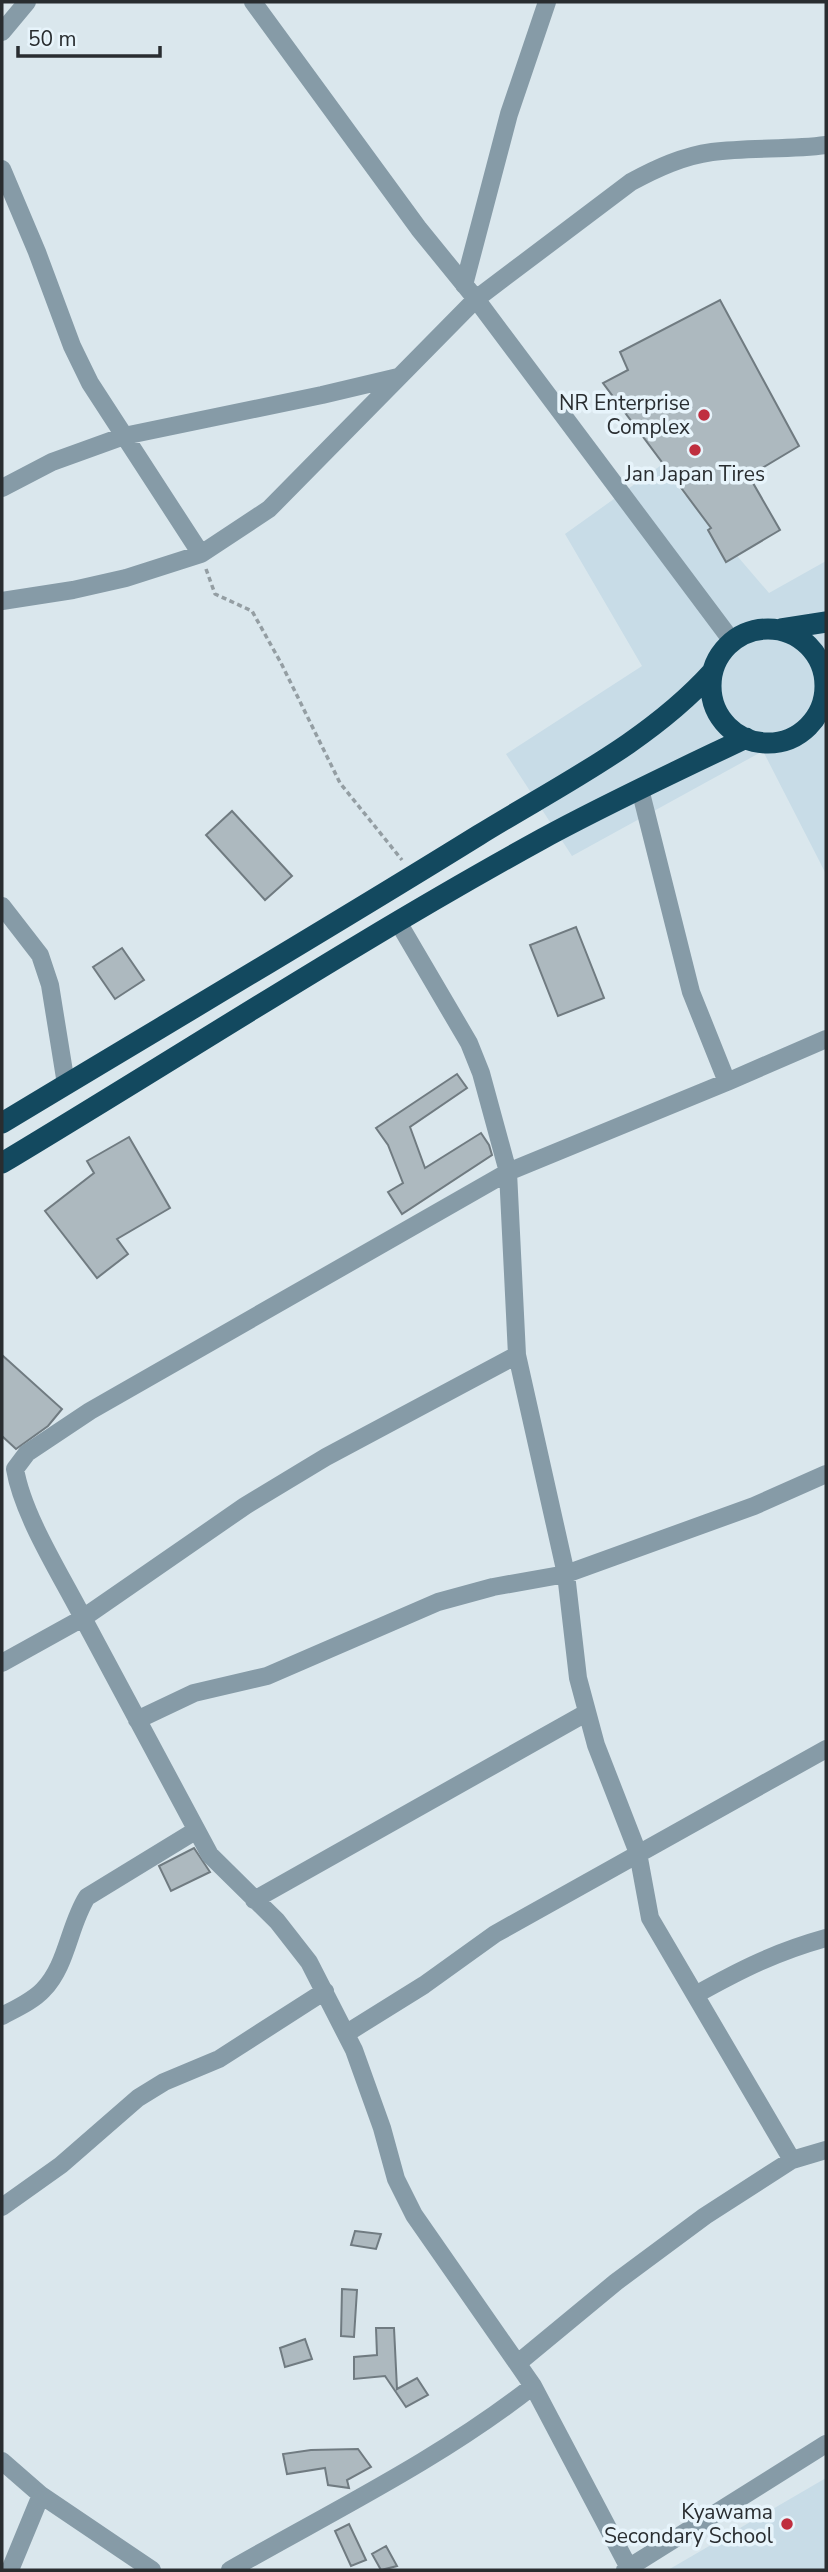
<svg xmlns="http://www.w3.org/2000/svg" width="828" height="2572" viewBox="0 0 828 2572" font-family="'Nunito Sans',sans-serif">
	<rect width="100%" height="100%" fill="#dae7ed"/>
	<!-- built -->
	<path fill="#c8dce7" d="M660 466 769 593 826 561V874L763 751 572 856 506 754 642 666 565 534Z
		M826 2478V2570H668Z"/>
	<!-- building -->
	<path fill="#adb9bf" stroke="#707b81" stroke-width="2" d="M720 300 799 446 749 476 780 530 726 562 708 530 711 528 603 383 628 370 620 352Z
		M232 811 292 876 265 900 206 835Z
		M576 927 604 998 558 1016 530 945Z
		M122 948 144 980 115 999 93 967Z
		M457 1074 467 1088 410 1127 425 1168 481 1133 489 1145 492 1155 402 1214 388 1192 403 1183 388 1145 376 1128Z
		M129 1137 170 1208 117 1239 128 1254 97 1278 45 1211 94 1173 87 1161Z
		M2 1355 62 1409 48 1426 16 1449 2 1436Z
		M194 1848 210 1872 171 1891 159 1866Z
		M355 2231 381 2234 376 2249 351 2245Z
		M342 2289 357 2290 354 2337 341 2336Z
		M376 2328H394L397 2389 417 2378 428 2395 406 2407 385 2376 354 2379V2357L377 2355Z
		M305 2339 312 2359 285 2367 280 2348Z
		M358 2449 371 2467 347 2480 349 2488 328 2485 325 2468 287 2474 283 2454 311 2450Z
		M349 2524 366 2560 351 2566 335 2531Z
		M386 2546 397 2566 381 2570 372 2554Z"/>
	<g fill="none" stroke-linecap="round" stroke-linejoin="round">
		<!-- path -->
		<path stroke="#949ea3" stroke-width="3.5" stroke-dasharray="5 3.5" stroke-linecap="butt" d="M206 569 215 594 252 611 281 663 340 783 402 860"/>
		<!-- minor -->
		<path stroke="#869ba7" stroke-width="18" d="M253 2 419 229 476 299 732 641
			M2 32 27 2
			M2 169 37 252 72 346 90 383 201 554
			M464 285 509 114 547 2
			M2 488 52 462 124 436 322 395 398 377
			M2 601 73 590 126 578 201 554 269 509 476 299 631 182C657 168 683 156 712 152 750 147 789 150 826 145
			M824 702 826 707
			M640 789 691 992 727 1082 826 1039
			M2 906 40 955 50 985 66 1084
			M398 922 469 1043 481 1073 508 1172 517 1355 566 1574 578 1678 596 1745 638 1853 650 1918 792 2160 705 2216 616 2282 518 2363
			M517 1355 326 1457 245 1506 83 1618 210 1855 277 1921 309 1962 354 2050 382 2128 396 2179 414 2215 533 2386 629 2568
			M2 1663 83 1618C61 1575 23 1516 15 1469L27 1453 90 1411 508 1172 727 1082
			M137 1720 194 1693 267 1676 438 1602 493 1587 566 1574 754 1506 826 1474
			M254 1900 586 1713
			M697 1994C742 1969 776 1952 826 1938
			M2 2016C15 2009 33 2001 43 1990 67 1966 69 1925 87 1897L195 1831
			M347 2033 424 1985 495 1934 826 1749
			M792 2160 826 2150
			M2 2207 61 2165 138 2098 164 2082 219 2059 325 1991
			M2 2461 41 2495 152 2570
			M10 2570 41 2495
			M230 2570C333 2511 440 2459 533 2386
			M625 2570 826 2444"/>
		<!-- highway -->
		<path stroke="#13495f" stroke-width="21" d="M711 686a57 57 0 1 1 114 0a57 57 0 1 1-114 0Z
			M781 629 826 622
			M2 1123C161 1027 321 933 479 835 560 785 649 742 713 671
			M2 1163C182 1055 358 940 542 839 608 803 677 771 746 738"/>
	</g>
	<!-- markers -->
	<g fill="#bf2f3f" stroke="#e7f4fb" stroke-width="2.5">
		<circle cx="704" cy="415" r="7"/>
		<circle cx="695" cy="450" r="7"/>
		<circle cx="787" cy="2524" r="7"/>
	</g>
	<g text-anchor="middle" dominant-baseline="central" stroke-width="7" stroke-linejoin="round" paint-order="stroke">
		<!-- poi labels -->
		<g font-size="21" fill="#292d30" stroke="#e7f4fb" text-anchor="end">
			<text x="690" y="403">NR Enterprise<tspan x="690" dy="24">Complex</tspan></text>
			<text x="695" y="474" text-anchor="middle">Jan Japan Tires</text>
			<text x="773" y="2512">Kyawama<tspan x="773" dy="24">Secondary School</tspan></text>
		</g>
	</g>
	<!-- border -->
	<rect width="828" height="2572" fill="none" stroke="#292d30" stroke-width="7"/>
	<!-- scale -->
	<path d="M18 46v10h142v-10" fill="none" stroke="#292d30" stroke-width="3.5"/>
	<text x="28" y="46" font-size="21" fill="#292d30" stroke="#e7f4fb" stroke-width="5" paint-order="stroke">50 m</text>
</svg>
